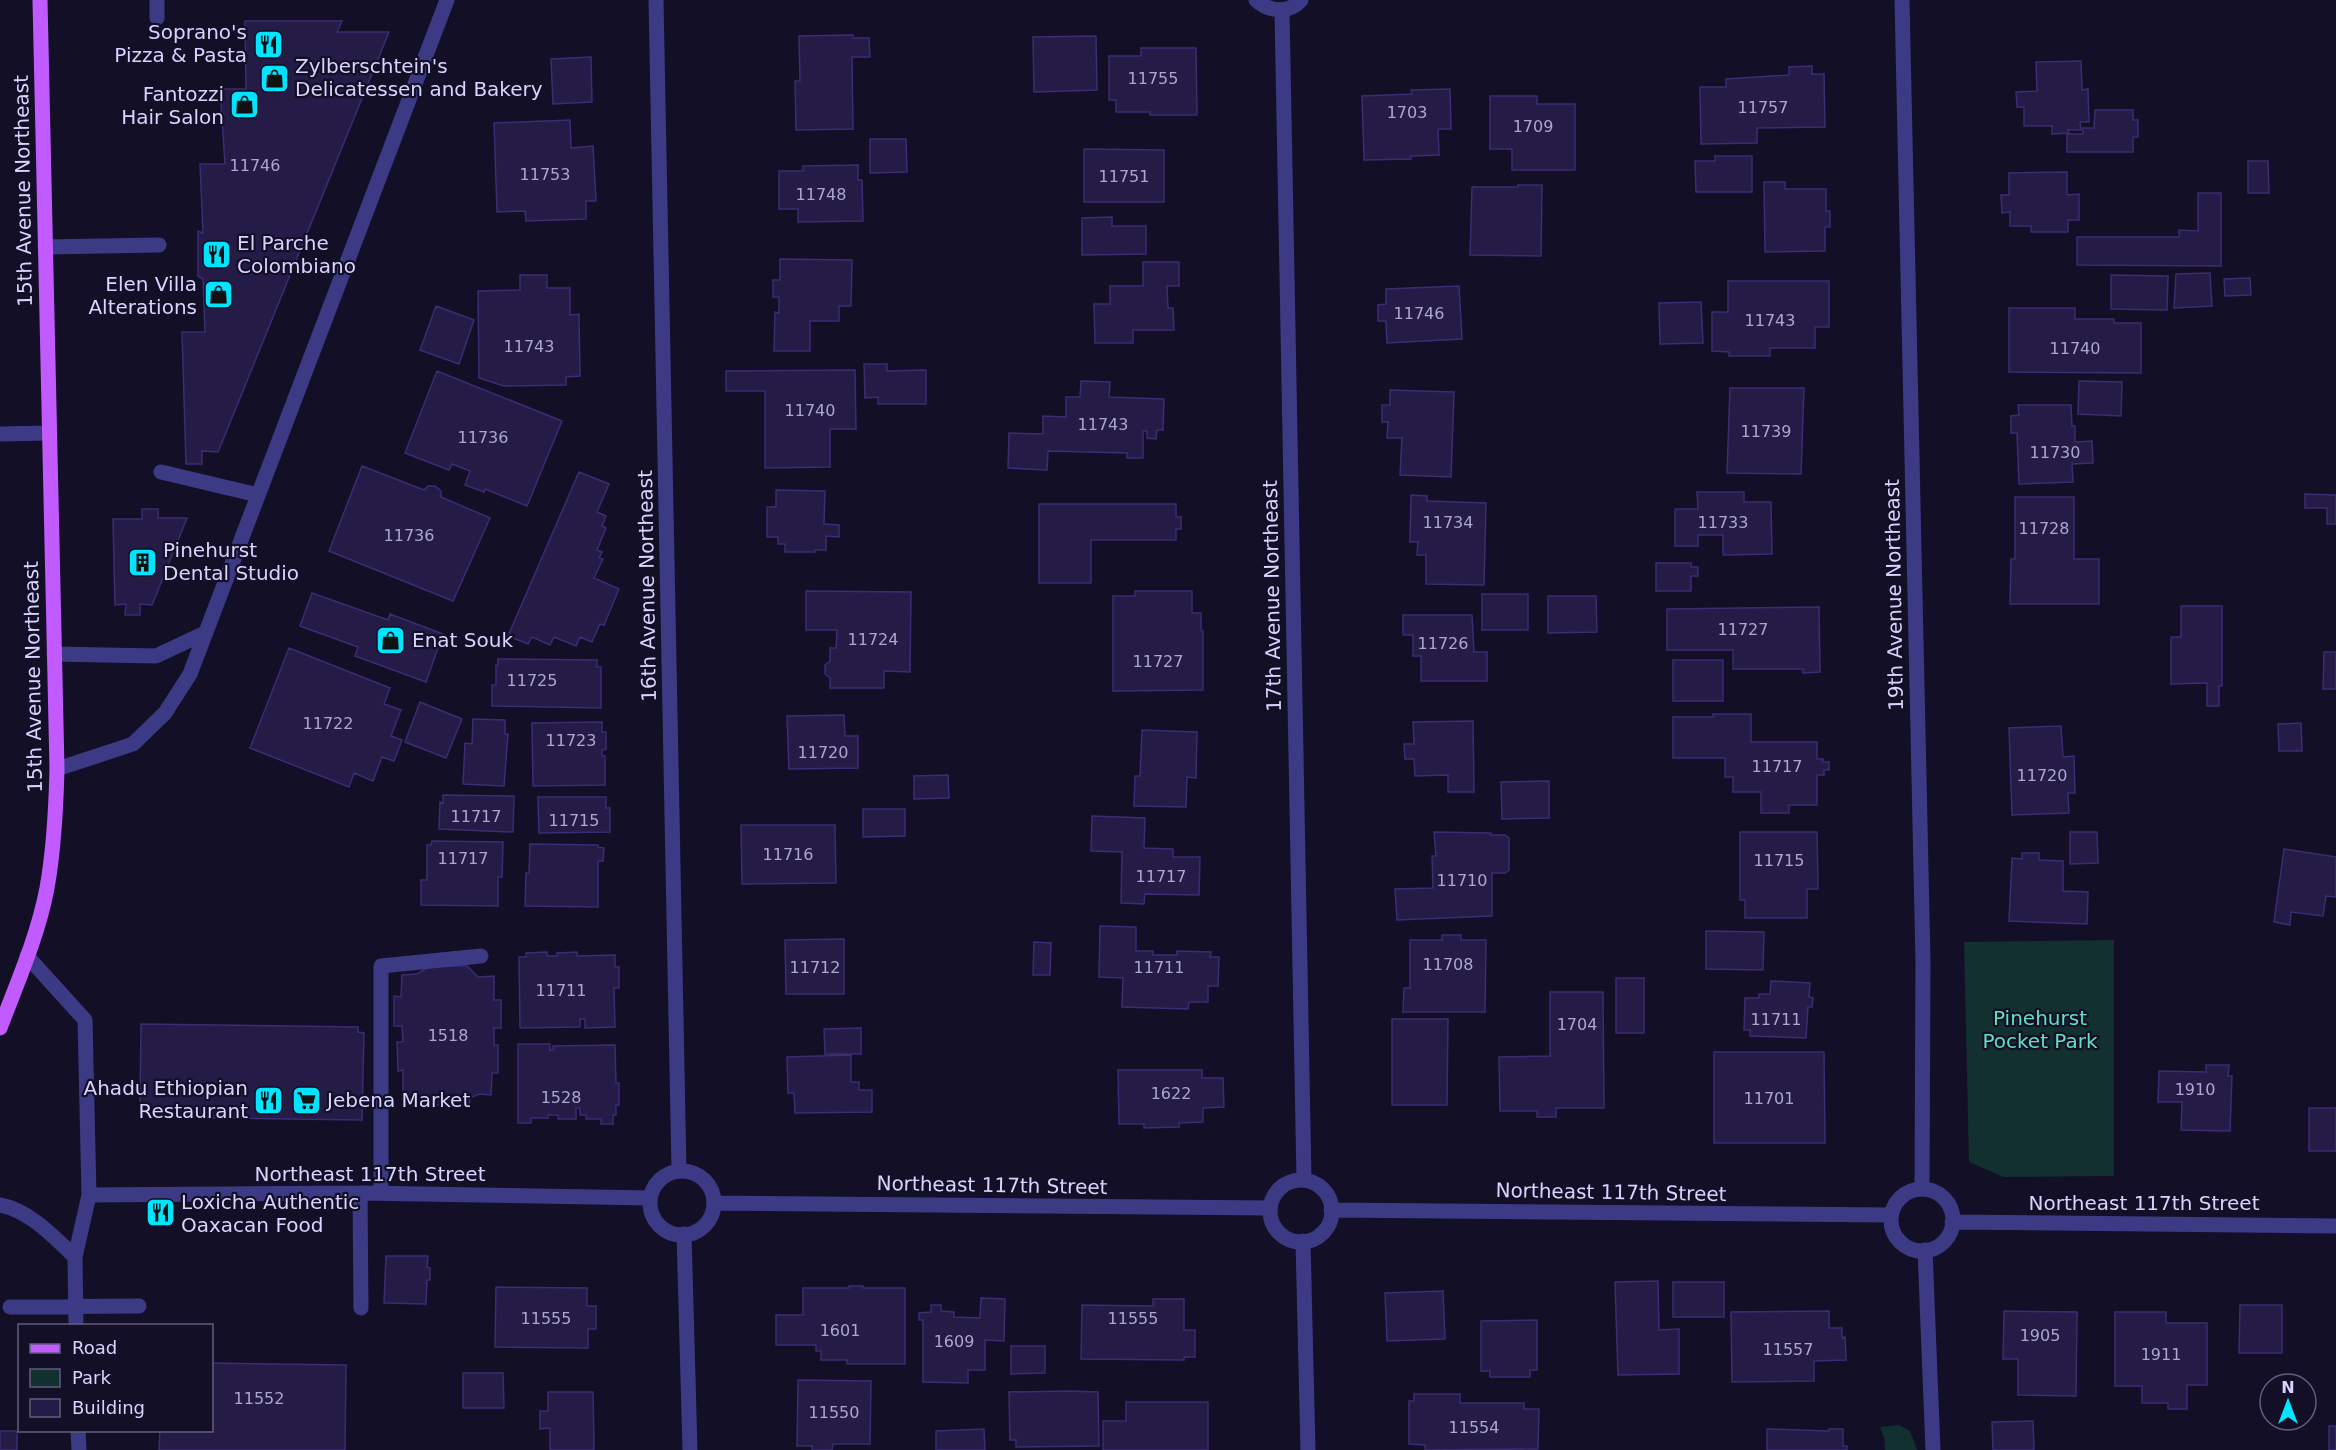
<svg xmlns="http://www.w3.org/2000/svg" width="2336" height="1450" viewBox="0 0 2336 1450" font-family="'DejaVu Sans',sans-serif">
	<rect width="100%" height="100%" fill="#130f26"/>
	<!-- green -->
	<path fill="#12302f" d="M2114 940V1176L2004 1177 1969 1162 1964 942Z
		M1899 1425 1910 1431 1917 1450H1885L1884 1437 1880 1427Z"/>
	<!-- building -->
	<path fill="#241b47" stroke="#3b2d73" stroke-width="1.5" d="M245 21H342L337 32H389L218 452 202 451V464H186L182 332H205L203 279 198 276V231L203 233 200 164H225L220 89H246Z
		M853 35V38H869L870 57H852L853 129 796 130 795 81H800L799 36Z
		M1096 36 1097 90 1034 92 1033 37Z
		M1141 48H1196L1197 115H1150V112H1116V100H1109V56H1141Z
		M591 57 592 102 553 104 551 59Z
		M2081 61 2082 90 2088 89 2089 122H2080L2081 130H2068L2069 133 2052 134V126H2024V107H2017L2016 92 2037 91 2036 62Z
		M1812 66V74H1824L1825 127 1757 128V143L1701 144 1700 87H1726V79L1789 75V67Z
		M1450 89 1451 129H1438L1439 155 1411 156V159L1364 160 1362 96 1412 94 1411 90Z
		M1490 96H1537V104H1575V170H1512V149H1490Z
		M2095 110H2133V120H2138V137H2133V152H2067V134H2083V128H2094Z
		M570 120 571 148 593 146 596 201H586V219L526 221 525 211 497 212 494 123Z
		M870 139H906L907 172 870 173Z
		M1084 149 1164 150V202H1084Z
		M1715 156H1752V192H1696L1695 161H1715Z
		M2248 161H2268L2269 193H2248Z
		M858 165V180H862L863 221 798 222V209H779V171H803V166Z
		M2067 172V195L2079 194V220H2068V232H2031V226H2010V212L2002 213 2001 195H2009V173Z
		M1764 182H1785V189H1826V211H1830V227H1825V251L1765 252Z
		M1518 185H1542L1541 256 1470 255 1472 187H1518Z
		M2198 193H2221V266L2077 265V237H2179V230L2198 231Z
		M1112 217V226H1146V254L1082 255V218Z
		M780 259 852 260 851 306H839V321H810V351H774L775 312 779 313V297H773V280H780Z
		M1143 262H1179V286H1167L1168 308H1173L1174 330H1133V343H1095L1094 304H1110V286H1143Z
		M2210 273 2212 306 2174 308 2176 274Z
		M520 275H547V288H570V315L579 314 580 376 566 377V385L504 386 479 378 478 291 520 290Z
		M2111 275 2168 276 2167 310 2111 309Z
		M2250 278 2251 295 2225 296 2224 279Z
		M1728 281H1829V327H1815V348H1770V356H1729V352L1712 351V312H1728Z
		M1459 286 1462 339 1387 343 1386 321H1378V305L1386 304V289Z
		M1701 302 1703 343 1660 344 1659 303Z
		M436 306 474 320 459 364 420 350Z
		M2009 308H2075V319H2114V323H2141V373L2009 372Z
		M864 364H887V371L926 370V404H878V397L865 398Z
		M855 370 856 429H830V467L765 468V391H726V371Z
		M437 371 562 421 527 506 485 489 484 492 465 485 470 471 452 464 449 470 405 453Z
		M1081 381 1110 382 1109 397 1164 399 1163 430H1157L1156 439 1147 438V431H1143V458H1127V453L1048 451 1047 470 1008 468 1009 433 1043 434V416L1066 417V397H1080Z
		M2079 381 2122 382 2121 416 2078 414Z
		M1730 388H1804L1801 474 1727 473Z
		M1390 390 1454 392 1451 477 1400 475 1402 438H1387L1388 422H1382V405H1390Z
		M2018 405H2071L2072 426H2075V442L2092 441 2093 463 2072 464 2073 482 2019 484 2017 433H2011V416L2019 415Z
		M362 466 424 490 428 486H435L441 491V497L490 518 453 601 329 551Z
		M579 472 609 484 597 512 606 516 602 526 606 528 597 550 602 552 599 558 603 559 594 578 619 589 604 625 600 624 592 642 580 637 576 646 554 637 550 645 532 637 528 644 508 636Z
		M776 490 825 491 824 524 839 525V537L826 536V550H815V552H785V544H778V537H767V507H776Z
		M1697 492H1744V502H1771L1772 554 1723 555V535H1698V546H1675V509H1698Z
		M2305 494 2336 495V524H2327V508H2305Z
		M1411 495 1427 496V501L1486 503 1484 585 1426 584V555H1417L1418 542H1410Z
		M2015 497H2074V559H2099V604H2010L2011 559H2015Z
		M1039 504H1176V517H1181V529H1176V540H1091V583H1039Z
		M142 509H158V518H187L152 605 140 604V615H125L126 604 115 605 113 519H142Z
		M1656 563H1691V567H1698V576H1691V591H1656Z
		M806 591 911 592 910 672 884 671V688H830V678L825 674V665L830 661V648H836L837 630H806Z
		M1135 591H1192V613H1201V631H1203V690L1113 691V596H1135Z
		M312 593 388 620 390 614 443 634 426 682 355 656 358 647 300 626Z
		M1482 594H1528V630H1482Z
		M1548 596H1596L1597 632 1548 633Z
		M2181 606H2222V686H2219V706H2207V683L2171 684V637H2181Z
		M1819 607 1820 672 1803 673V669H1733V650H1667V609Z
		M1403 615H1472L1474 652H1487V681H1421V656H1413V635H1403Z
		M289 648 390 688 384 704 401 710 391 736 402 740 394 761 382 757 373 781 354 773 349 787 250 748Z
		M2324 652H2336V689H2323Z
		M498 659 597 660V667H601V708L492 706V685H496V665H498Z
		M1673 660H1723V701H1673Z
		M420 702 462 719 446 758 405 742Z
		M1713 714H1751V742H1817V759H1823V762H1829V770H1824V775H1817V805H1789V813H1761V792H1733V777H1725V758H1673V717H1713Z
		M844 715 845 736H858V768L789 769 787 716Z
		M473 719 505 720V734H508L504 786 463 784 465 743 472 744Z
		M1473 721 1474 792H1448V775L1415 776 1414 759H1405L1404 744H1414L1413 722Z
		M602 722V732H606V749L602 750V756H605V785L533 786 532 723Z
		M2301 723 2302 751H2279L2278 724Z
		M2061 726 2063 757 2074 756 2075 793H2068L2069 813 2012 815 2009 728Z
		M1142 730 1197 732 1196 778 1187 777 1186 807 1134 806 1135 776H1140Z
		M948 775 949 798 914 799V776Z
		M1549 781V818L1502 819 1501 782Z
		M443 795 514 796 513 832 439 829 440 802 443 803Z
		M538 797H606V808H610V832L539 833Z
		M863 809H905V836L863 837Z
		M1092 816 1145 818 1144 848 1173 849V857H1200L1199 895 1145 894 1144 904 1121 903 1122 852 1091 851Z
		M741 825H835L836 883 742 884Z
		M1434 832 1491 833 1490 835H1505L1509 838V870L1505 873H1492V916L1397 920 1395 889 1433 888 1432 856H1436Z
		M1740 832H1817L1818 889H1807V918H1745V900H1740Z
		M2070 832H2097L2098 863 2070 864Z
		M432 841 503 842 502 877H498V906L421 905V880H427V845H431Z
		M530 844 598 845V847L604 848 603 861H598V907L525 906 526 873H529Z
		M2284 849 2336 857V897L2326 896 2323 916 2291 912 2290 925 2274 922Z
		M2022 853H2039V860L2063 861V891L2088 892 2087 924 2009 921 2012 858 2022 859Z
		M1100 926 1136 927V951H1153V955H1177V951L1211 952 1210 957H1219L1218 986H1208V1002H1189L1188 1009 1122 1007 1123 978 1099 977Z
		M1706 931 1764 932 1763 970 1706 969Z
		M1442 935H1461V940H1486L1485 1012H1403L1404 988H1410V940H1442Z
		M844 939V994H786L785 940Z
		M1034 942 1051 943 1050 975H1033Z
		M547 952V956H557V953L577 952V956L615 955V967H619V988H614L615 1027 585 1028V1019H580V1027L520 1028 519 957H526V953Z
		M424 966H467L478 977 494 976V1000H501V1028H494V1045H498V1073H492L491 1095 479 1094 470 1098 469 1106 450 1107V1099H443V1105H426L419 1097H403V1070L398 1071 397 1042H403L402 1026H394V996L401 997 402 975 417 974 424 970Z
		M1616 978H1644V1033H1616Z
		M1771 981 1810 983 1809 997 1813 998 1812 1007H1808L1806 1038 1750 1036V1030H1744L1745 998H1759V994H1770Z
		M1550 992H1603L1604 1108H1556V1117H1537V1111H1500L1499 1057 1550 1056Z
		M1392 1019H1448L1447 1105H1392Z
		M141 1024 358 1027V1032L364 1033 362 1120 154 1117 140 1104Z
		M861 1028V1054H825L824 1029Z
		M518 1044H550V1050H553V1046L615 1045 616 1083H619V1105H616V1115H613V1124H601V1119H586V1115H580V1108H576V1119H558V1115H548V1118H531V1123H518Z
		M1714 1052H1824L1825 1143H1714Z
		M851 1055V1082H859V1090H872V1112L795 1113 794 1093H788L787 1057Z
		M2206 1065H2229L2228 1076H2232L2230 1131 2181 1130 2182 1102H2158L2159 1071 2206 1072Z
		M1118 1070H1202V1078H1223L1224 1107 1203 1108V1122L1179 1123V1127L1144 1128V1124H1119Z
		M2309 1108H2336V1151H2309Z
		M386 1256H428L427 1267 430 1268V1280H427L426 1304 384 1303Z
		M1658 1281 1659 1330 1679 1329V1374L1618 1375 1615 1282Z
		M1673 1282H1724V1317H1673Z
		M849 1286H863V1288H905V1364H847V1360H821V1351H816V1345H776V1315H803V1288H849Z
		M496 1287 587 1288V1306H596V1329H588V1348L495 1347Z
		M1443 1291 1445 1339 1387 1341 1385 1293Z
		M981 1298 1005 1299 1004 1341 985 1340V1370H968V1383L923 1382V1320H919V1313L931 1312V1305H941V1311L954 1312V1317L980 1318Z
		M1153 1299H1184V1330H1195V1357H1184V1360L1081 1359 1082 1305 1153 1306Z
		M2240 1305H2282V1353H2239Z
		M1829 1311V1328H1842V1338L1845 1337 1846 1360 1814 1361V1381L1732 1382 1731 1312Z
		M2004 1311 2077 1312 2076 1396 2018 1395V1359H2003Z
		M2115 1312H2166V1323H2207V1385H2187V1409H2168V1403H2142V1386H2115Z
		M1537 1320V1370H1530V1377H1490V1371H1481V1321Z
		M1011 1346H1045V1373L1011 1374Z
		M212 1363 346 1365 345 1450H159L160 1430H212Z
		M463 1373H503L504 1408H463Z
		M798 1380 871 1381 870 1444H833L832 1450H812V1446H797Z
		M1070 1391 1098 1392 1099 1446 1016 1447V1440H1010L1009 1392Z
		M548 1392H593L594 1450H550V1428L540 1429V1411H548Z
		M1414 1394H1460V1403H1524V1409H1539L1538 1449 1425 1450V1445L1409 1444V1401H1414Z
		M1126 1402H1208V1450H1103V1421H1126Z
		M2033 1421 2034 1450H1993L1992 1422Z
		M2329 1426H2336V1450H2329Z
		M984 1429 985 1450H936V1431Z
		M1767 1429 1829 1431V1429H1843V1446H1847V1450H1767Z
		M0 1431H17V1450H0Z"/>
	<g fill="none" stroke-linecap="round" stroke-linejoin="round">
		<!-- minor -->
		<path stroke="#3d3a85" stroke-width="15" d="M157 0V18
			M656 0 679 1171
			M1256 0C1269 12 1289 14 1301 0
			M1902 0 1923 961 1922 1189
			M1282 10 1304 1180
			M45 247 159 245
			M0 434 49 433
			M161 472 258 495
			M54 654 156 656 205 633
			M57 769 133 744 165 713 190 674 447 0
			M27 956 85 1020 89 1195 75 1257 76 1326
			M650 1203a32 32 0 1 1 64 0a32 32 0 1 1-64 0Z
			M1270 1211a31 31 0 1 1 62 0a31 31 0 1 1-62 0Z
			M1891 1220a31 31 0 1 1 62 0a31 31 0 1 1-62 0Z
			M360 1193 361 1308
			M381 1193V966L481 956
			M89 1195 360 1193 650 1198
			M714 1203 1270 1208
			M0 1205C29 1210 54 1237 75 1257
			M1331 1210 1891 1215
			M1952 1222 2336 1226
			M684 1234 690 1450
			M1303 1241 1308 1450
			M1925 1250 1933 1450
			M10 1307 139 1306
			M78 1430 79 1450"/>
		<!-- major -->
		<path stroke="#c25bff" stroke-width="15" d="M0 1028C17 983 38 936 47 888 54 849 56 809 57 769L40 0"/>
	</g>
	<!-- icons -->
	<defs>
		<symbol id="restaurant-square" viewBox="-11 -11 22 22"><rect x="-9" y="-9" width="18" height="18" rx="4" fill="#00e5ff" stroke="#130f26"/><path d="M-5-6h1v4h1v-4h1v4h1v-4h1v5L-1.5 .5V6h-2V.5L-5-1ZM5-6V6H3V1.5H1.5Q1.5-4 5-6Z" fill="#111"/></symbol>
		<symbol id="shop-square" viewBox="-11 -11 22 22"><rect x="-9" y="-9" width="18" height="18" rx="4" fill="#00e5ff" stroke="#130f26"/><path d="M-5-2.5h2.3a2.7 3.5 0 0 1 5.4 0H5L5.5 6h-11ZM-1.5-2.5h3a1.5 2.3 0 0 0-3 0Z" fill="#111"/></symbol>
		<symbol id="building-square" viewBox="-11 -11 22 22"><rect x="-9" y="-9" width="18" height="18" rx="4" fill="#00e5ff" stroke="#130f26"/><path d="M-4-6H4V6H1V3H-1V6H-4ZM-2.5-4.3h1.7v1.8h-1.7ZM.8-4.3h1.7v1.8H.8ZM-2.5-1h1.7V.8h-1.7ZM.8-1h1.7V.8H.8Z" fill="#111"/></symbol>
		<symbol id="supermarket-square" viewBox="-11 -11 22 22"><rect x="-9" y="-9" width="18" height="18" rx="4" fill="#00e5ff" stroke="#130f26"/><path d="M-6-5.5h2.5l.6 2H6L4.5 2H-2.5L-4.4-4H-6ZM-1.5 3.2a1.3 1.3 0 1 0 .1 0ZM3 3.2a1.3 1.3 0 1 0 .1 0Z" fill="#111"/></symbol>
	</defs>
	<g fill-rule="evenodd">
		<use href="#restaurant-square" x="252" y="28" width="33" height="33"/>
		<use href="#shop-square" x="258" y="62" width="33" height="33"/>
		<use href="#shop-square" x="228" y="88" width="33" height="33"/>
		<use href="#restaurant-square" x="200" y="238" width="33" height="33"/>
		<use href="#shop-square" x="202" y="278" width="33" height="33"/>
		<use href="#building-square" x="126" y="546" width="33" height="33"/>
		<use href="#shop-square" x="374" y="624" width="33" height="33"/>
		<use href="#restaurant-square" x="252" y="1084" width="33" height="33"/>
		<use href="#supermarket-square" x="290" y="1084" width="33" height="33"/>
		<use href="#restaurant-square" x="144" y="1196" width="33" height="33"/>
	</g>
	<g text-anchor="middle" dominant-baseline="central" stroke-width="4.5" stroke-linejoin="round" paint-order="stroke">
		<!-- number labels -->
		<g font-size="16" fill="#aca6d1">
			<text x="1153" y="78">11755</text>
			<text x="1763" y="107">11757</text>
			<text x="1407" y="112">1703</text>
			<text x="1533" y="126">1709</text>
			<text x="255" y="165">11746</text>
			<text x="545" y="174">11753</text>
			<text x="1124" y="176">11751</text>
			<text x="821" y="194">11748</text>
			<text x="1419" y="313">11746</text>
			<text x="1770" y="320">11743</text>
			<text x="529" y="346">11743</text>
			<text x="2075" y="348">11740</text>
			<text x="810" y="410">11740</text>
			<text x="1103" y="424">11743</text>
			<text x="1766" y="431">11739</text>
			<text x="483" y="437">11736</text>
			<text x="2055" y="452">11730</text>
			<text x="1448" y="522">11734</text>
			<text x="1723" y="522">11733</text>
			<text x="2044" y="528">11728</text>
			<text x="409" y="535">11736</text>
			<text x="1743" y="629">11727</text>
			<text x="873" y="639">11724</text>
			<text x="1443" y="643">11726</text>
			<text x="1158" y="661">11727</text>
			<text x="532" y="680">11725</text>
			<text x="328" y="723">11722</text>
			<text x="571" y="740">11723</text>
			<text x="823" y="752">11720</text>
			<text x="1777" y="766">11717</text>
			<text x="2042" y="775">11720</text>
			<text x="476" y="816">11717</text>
			<text x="574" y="820">11715</text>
			<text x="788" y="854">11716</text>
			<text x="463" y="858">11717</text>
			<text x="1779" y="860">11715</text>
			<text x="1161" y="876">11717</text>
			<text x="1462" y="880">11710</text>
			<text x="1448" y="964">11708</text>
			<text x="815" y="967">11712</text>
			<text x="1159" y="967">11711</text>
			<text x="561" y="990">11711</text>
			<text x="1776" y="1019">11711</text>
			<text x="1577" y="1024">1704</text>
			<text x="448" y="1035">1518</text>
			<text x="2195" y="1089">1910</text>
			<text x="1171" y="1093">1622</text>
			<text x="561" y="1097">1528</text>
			<text x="1769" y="1098">11701</text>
			<text x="546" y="1318">11555</text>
			<text x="1133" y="1318">11555</text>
			<text x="840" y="1330">1601</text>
			<text x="2040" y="1335">1905</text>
			<text x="954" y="1341">1609</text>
			<text x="1788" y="1349">11557</text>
			<text x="2161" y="1354">1911</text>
			<text x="259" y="1398">11552</text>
			<text x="834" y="1412">11550</text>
			<text x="1474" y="1427">11554</text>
		</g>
		<!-- poi labels -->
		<g font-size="20" fill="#d9d4ff" stroke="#130f26" text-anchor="start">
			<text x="247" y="32" text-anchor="end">Soprano's<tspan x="247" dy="23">Pizza &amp; Pasta</tspan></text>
			<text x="295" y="66">Zylberschtein's<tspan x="295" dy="23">Delicatessen and Bakery</tspan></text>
			<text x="224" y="94" text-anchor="end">Fantozzi<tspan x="224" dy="23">Hair Salon</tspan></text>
			<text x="237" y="243">El Parche<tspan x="237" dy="23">Colombiano</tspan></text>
			<text x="197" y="284" text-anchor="end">Elen Villa<tspan x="197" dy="23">Alterations</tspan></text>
			<text x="163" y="550">Pinehurst<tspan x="163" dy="23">Dental Studio</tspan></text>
			<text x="412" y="640">Enat Souk</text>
			<text x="248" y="1088" text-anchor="end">Ahadu Ethiopian<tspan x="248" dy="23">Restaurant</tspan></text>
			<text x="327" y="1100">Jebena Market</text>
			<text x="181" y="1202">Loxicha Authentic<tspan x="181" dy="23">Oaxacan Food</tspan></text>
		</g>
		<!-- street labels -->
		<g font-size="20" fill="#d9d4ff" stroke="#130f26">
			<text transform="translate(23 191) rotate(-91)">15th Avenue Northeast</text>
			<text transform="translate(647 586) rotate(-91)">16th Avenue Northeast</text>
			<text transform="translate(1894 595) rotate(-91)">19th Avenue Northeast</text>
			<text transform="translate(1272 596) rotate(-91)">17th Avenue Northeast</text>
			<text transform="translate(33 677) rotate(-91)">15th Avenue Northeast</text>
			<text x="370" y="1174">Northeast 117th Street</text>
			<text transform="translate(992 1185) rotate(1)">Northeast 117th Street</text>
			<text transform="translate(1611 1192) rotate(1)">Northeast 117th Street</text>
			<text x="2144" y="1203">Northeast 117th Street</text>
		</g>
		<!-- park labels -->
		<g font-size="20" fill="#5fe0c0" stroke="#130f26">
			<text x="2040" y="1018">Pinehurst<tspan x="2040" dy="23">Pocket Park</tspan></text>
		</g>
	</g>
	<!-- legend -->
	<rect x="18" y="1324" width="195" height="108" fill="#130f26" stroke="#625e7d" stroke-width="1.5"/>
	<rect x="30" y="1344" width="30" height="9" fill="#c25bff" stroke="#625e7d" stroke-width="1.5"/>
	<text x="72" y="1354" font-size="18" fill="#d9d4ff">Road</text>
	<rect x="30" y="1369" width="30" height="18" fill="#12302f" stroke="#625e7d" stroke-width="1.5"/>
	<text x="72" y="1384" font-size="18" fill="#d9d4ff">Park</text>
	<rect x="30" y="1399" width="30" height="18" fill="#241b47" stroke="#625e7d" stroke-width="1.5"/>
	<text x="72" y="1414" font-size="18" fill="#d9d4ff">Building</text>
	<!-- north arrow -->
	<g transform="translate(2288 1402)"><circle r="28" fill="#130f26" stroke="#625e7d" stroke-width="1.5"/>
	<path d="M0-4.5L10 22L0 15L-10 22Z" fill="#00e5ff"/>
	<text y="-9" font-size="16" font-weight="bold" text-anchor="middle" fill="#d9d4ff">N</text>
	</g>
</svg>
